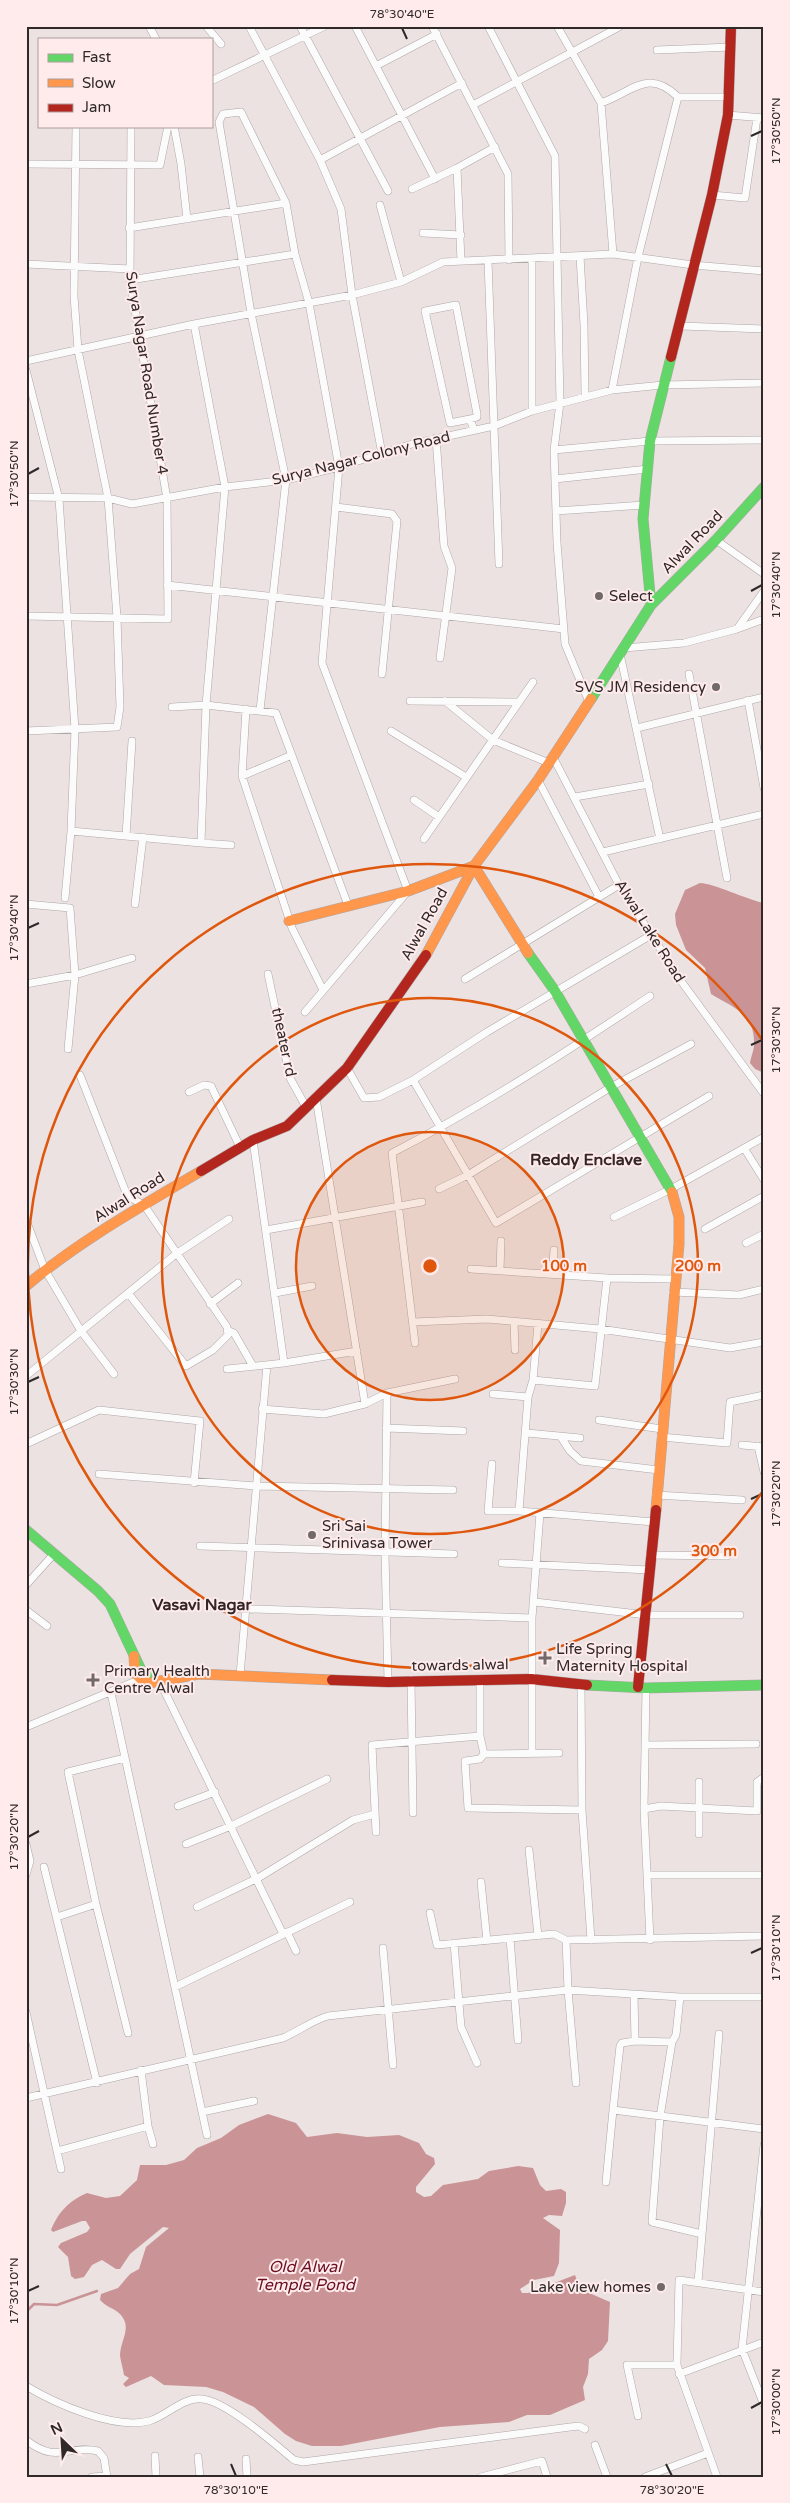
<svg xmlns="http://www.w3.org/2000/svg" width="790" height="2503" viewBox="0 0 790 2503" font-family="'Varela Round',sans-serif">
	<rect width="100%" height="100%" fill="#ece2e2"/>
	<!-- water -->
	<path fill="#ca9496" d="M700 883C716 884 745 899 764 903V1073L755 1069 750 1063C751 1056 754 1051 754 1044 755 1013 732 1007 711 994L705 968 686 950 676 925 675 914 685 890Z
		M268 2114 296 2123 307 2137 337 2133 367 2137 399 2135 419 2143 426 2154 434 2158 435 2164 416 2187V2192L424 2197 431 2196 443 2185 478 2179 489 2171 518 2166 533 2168 540 2185 546 2191 561 2189 566 2192V2203L562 2216 549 2215 543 2218 560 2230 559 2263 554 2276 534 2280 520 2289 522 2293H528L575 2275 580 2289 610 2302 608 2341 602 2350 589 2359 588 2374 583 2387 585 2400 550 2415H527L509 2422 440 2427 341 2446H312L296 2441 285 2434 254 2407 223 2392 206 2387 164 2385 151 2376 126 2387 123 2384 129 2378 124 2375C123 2369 121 2362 120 2356 120 2340 133 2328 120 2314 114 2308 106 2307 100 2300L101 2294 118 2288 130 2274 139 2269 146 2247 169 2228 163 2227 130 2254 120 2269H116L102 2260 92 2265 84 2277 75 2279 71 2276 68 2257 58 2247 61 2243 87 2232 90 2228 86 2221H82L53 2232 51 2230C59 2211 69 2201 87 2193L106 2198 120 2196 137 2180 140 2165H166L184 2160 197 2148 221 2138 239 2125Z"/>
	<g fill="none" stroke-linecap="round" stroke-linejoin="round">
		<!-- stream -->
		<path stroke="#ca9496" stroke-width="2.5" d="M26 2312 34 2304 57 2305 97 2291"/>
		<defs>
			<path id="street" d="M149 26 156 39
				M206 26 221 44
				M249 26 320 160 341 209 352 295 382 454
				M300 26 388 191
				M355 26 435 179
				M432 26 508 174 509 260
				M488 26 555 156 560 403 554 450 557 543 565 644 589 702
				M557 26 601 103C634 91 648 68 678 97L638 257 612 390
				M657 50 731 47
				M376 66 437 34
				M211 81 325 26
				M678 97H729
				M601 103 613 254
				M473 105 619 27
				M728 115 764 118
				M174 126 181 164 187 219
				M320 160 462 83
				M26 164 160 165 168 126
				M412 189 457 168
				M712 195 745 198 757 118
				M380 205 401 282
				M129 228 286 203
				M423 233 461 235
				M295 254 309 303 339 467 322 663 408 891 305 1012
				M580 256 584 325 585 395
				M461 261 457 168 495 147
				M488 261 499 564
				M26 264 130 269
				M130 280 295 254 286 203 241 112 223 114 219 122 251 313 286 480 260 710
				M681 326 764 329
				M26 361 194 324 352 295 401 282 443 262 613 254 693 265 764 271
				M26 370 59 499 75 729 71 831
				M532 411V258
				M470 419 477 417V414L456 305 425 311 450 423 470 419 474 430
				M436 438 444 546 452 568 440 658
				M554 450 650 441 764 440
				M555 479 648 469
				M26 497 108 498 132 504 225 487 286 480 339 467 412 444 494 426 532 411 612 390 663 385 764 383
				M336 507 392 514 397 521 382 674
				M556 511 644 505
				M716 540 764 574
				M167 585 564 629
				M26 616 168 619 167 499 130 280 131 126
				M737 629 764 591
				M624 648 684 643 737 629 764 619
				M620 654 660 839
				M689 674 727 878
				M748 700 764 788
				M410 701 519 702
				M445 701 493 740 549 763
				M172 707 206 705 276 713 348 905
				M246 709 242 776 292 928 323 990
				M637 728 764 697
				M26 731 117 727 120 707 117 617 108 498 78 350 74 296 76 126
				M391 731 466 777
				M553 757 619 885 681 981 764 1094
				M242 776 292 755
				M538 780 599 897
				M575 797 649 784
				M414 800 439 817
				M126 836 132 741
				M424 839 533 682
				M201 843 231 845
				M603 852 764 814
				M65 898 71 831 201 843 206 705 225 487 194 324
				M26 904 70 908 75 975 68 1049
				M135 904 143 837
				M268 974 290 1078 306 1107
				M465 979 619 885
				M26 984 75 975 132 958
				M347 1068 364 1098 379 1097 413 1080 487 1032 651 935
				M80 1075 125 1190 131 1198 144 1205 227 1327 228 1335 213 1350 186 1366 128 1293
				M413 1080 496 1223 709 1096
				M189 1092 204 1085 211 1086 240 1147
				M316 1098 365 1404
				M253 1140 284 1363
				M744 1148 764 1180
				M439 1189 468 1175 611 1087 691 1044
				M614 1217 671 1189 764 1137
				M26 1220 45 1270 81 1331 114 1374
				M705 1229 764 1196
				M266 1230 422 1202
				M746 1243 764 1234
				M471 1269 607 1278 675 1279
				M500 1270 501 1241
				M552 1274 554 1250
				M673 1292 739 1295 764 1289
				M275 1293 312 1286
				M210 1304 238 1283
				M413 1322 487 1319 600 1329 730 1348 764 1342
				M514 1322 515 1350
				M229 1331 234 1333 253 1366
				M415 1343 392 1153C482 1107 566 1052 650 996
				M227 1369 284 1363 357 1351
				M26 1376 176 1254 229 1219
				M533 1380 595 1386 607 1278
				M387 1393 385 1553 388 1682
				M493 1394 528 1397
				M262 1409 324 1414 365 1404 387 1393 455 1379
				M599 1420 662 1429
				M386 1428 463 1431
				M527 1433 580 1438
				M561 1437 570 1451 581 1461 659 1470
				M661 1437 727 1443 730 1402 764 1395
				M26 1444 99 1410 200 1421 194 1483
				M742 1445 764 1447
				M758 1446 764 1472
				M492 1464 488 1511H519L654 1522
				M99 1474 257 1486 453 1490
				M656 1495 742 1500
				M519 1511 528 1397 533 1380 538 1324
				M200 1546 454 1554
				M650 1555 727 1556
				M502 1563 649 1570
				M26 1585 53 1555
				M535 1602 647 1615H740
				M219 1608 532 1618
				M26 1610 47 1626
				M240 1675 267 1365
				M480 1679V1736L484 1754 480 1759 465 1761 468 1808 582 1810
				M411 1680 413 1813
				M160 1682 283 1934
				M581 1685 582 1810 591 1940
				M646 1688 644 1809 650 1940
				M111 1693 207 2135
				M26 1727 143 1678
				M646 1745 756 1744
				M532 1753V1618L540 1513
				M484 1754 559 1753
				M125 1758 68 1772 96 1904 128 2033
				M178 1806 215 1792
				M644 1809 661 1806 757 1811V1782L764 1777
				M376 1832 372 1745 480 1736
				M699 1834V1782
				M26 1844 30 1861 26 1875
				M186 1844 231 1826 327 1779
				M529 1850 538 1936
				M44 1867 97 2083
				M647 1875H764
				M481 1882 487 1941
				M197 1907 258 1878 353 1820 375 1814
				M430 1913 437 1945 554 1934 566 1940 764 1936
				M57 1917 96 1904
				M287 1932 296 1951
				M510 1938 518 2040
				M454 1943 461 2027 477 2063
				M383 1948 393 2065
				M175 1987 350 1902
				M634 1995 635 2041 672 2042 660 2117 652 2222 702 2234
				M26 2012 61 2169
				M635 2041 622 2043 620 2046 613 2110 764 2129
				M672 2042 676 2035 680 1997
				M141 2070 148 2126 153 2144
				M576 2083 568 1990 680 1997H764
				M26 2098 283 2038C299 2031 311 2021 328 2016L568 1990 566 1940
				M202 2112 254 2101
				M764 2145 742 2349 764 2405
				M57 2151 148 2126
				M606 2182 613 2110
				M698 2282 719 2034
				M679 2374 764 2342
				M26 2386C56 2404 115 2430 149 2421 167 2416 182 2397 202 2399 226 2401 275 2444 294 2460L303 2462 570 2427 579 2426 585 2429
				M638 2416 627 2365H677
				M26 2440C58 2465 68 2444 98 2451L104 2458 107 2477
				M595 2445 607 2477
				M155 2456 156 2477
				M198 2457 200 2477
				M246 2459 247 2477
				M92 2477 107 2476
				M481 2477 542 2461 547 2477
				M645 2477 708 2453
				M717 2477 677 2365 679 2280 764 2292"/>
			<path id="fast" d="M651 605 643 519 650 441 671 357
				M591 699 651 605 716 540 764 487
				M528 953 555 991 672 1192
				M26 1530 98 1591 110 1604 141 1670 157 1681
				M587 1685 646 1688 764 1685"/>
			<path id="slow" d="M289 921 408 891 474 866 528 953
				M426 955 474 866 538 780 591 699
				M26 1286C79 1241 142 1206 201 1171
				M656 1510 679 1244V1217L672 1192
				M134 1656 135 1673 141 1679 149 1683 199 1674 332 1680"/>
			<path id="jam" d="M671 357 712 195 728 115 731 26
				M201 1171 253 1140 287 1126 347 1068 426 955
				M332 1680 388 1682 531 1679 587 1685
				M638 1687 656 1510"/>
		</defs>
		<!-- street casing -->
		<use href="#street" stroke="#aea7a7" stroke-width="8"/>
		<!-- fast casing -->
		<use href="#fast" stroke="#aea7a7" stroke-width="11"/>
		<!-- slow casing -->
		<use href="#slow" stroke="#aea7a7" stroke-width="11"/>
		<!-- jam casing -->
		<use href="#jam" stroke="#aea7a7" stroke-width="11"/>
		<!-- street -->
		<use href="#street" stroke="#fcfbfb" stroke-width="7"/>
		<!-- fast -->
		<use href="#fast" stroke="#63d668" stroke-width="10"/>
		<!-- slow -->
		<use href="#slow" stroke="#ff974d" stroke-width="10"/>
		<!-- jam -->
		<use href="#jam" stroke="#b3261e" stroke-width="10"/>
	</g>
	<!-- ticks -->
	<path fill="none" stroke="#302929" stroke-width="2" d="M402 28 407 39M751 136 762 131M28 474 39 468M751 591 762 585M28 928 39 923M751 1045 762 1040M28 1382 39 1377M751 1499 762 1494M28 1837 39 1831M751 1953 762 1948M28 2291 39 2286M751 2408 762 2402M231 2464 236 2476M666 2464 672 2476"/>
	<!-- distance rings -->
	<circle cx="430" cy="1266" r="134" fill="#df570d" fill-opacity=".12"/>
	<g fill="none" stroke="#df570d" stroke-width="2.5">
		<circle cx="430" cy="1266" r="134"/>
		<circle cx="430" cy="1266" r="268"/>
		<path d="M763 1491A402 402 0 1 1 763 1041"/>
	</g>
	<!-- markers -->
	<g fill="#726a6a" stroke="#ffebeb" stroke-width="2">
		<circle cx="599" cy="596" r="5"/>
		<circle cx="716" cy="687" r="5"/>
		<circle cx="312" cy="1535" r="5"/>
		<path d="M542.5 1650.5h5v5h5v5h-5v5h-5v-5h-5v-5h5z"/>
		<path d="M90.5 1672.5h5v5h5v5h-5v5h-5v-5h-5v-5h5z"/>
		<circle cx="661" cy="2287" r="5"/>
	</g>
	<g text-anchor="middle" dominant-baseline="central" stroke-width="4" stroke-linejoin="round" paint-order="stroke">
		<!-- street labels -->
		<g font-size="15" fill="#302929" stroke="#ffebeb">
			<text transform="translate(147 373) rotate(81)">Surya Nagar Road Number 4</text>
			<text transform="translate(361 458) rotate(-14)">Surya Nagar Colony Road</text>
			<text transform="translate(692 542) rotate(-46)">Alwal Road</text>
			<text transform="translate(424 924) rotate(-61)">Alwal Road</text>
			<text transform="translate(650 931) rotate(58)">Alwal Lake Road</text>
			<text transform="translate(284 1042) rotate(78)">theater rd</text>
			<text transform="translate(129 1197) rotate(-32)">Alwal Road</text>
			<text transform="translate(460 1665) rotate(-1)">towards alwal</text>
		</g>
		<!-- poi labels -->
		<g font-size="15" fill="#302929" stroke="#ffebeb" text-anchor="start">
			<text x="609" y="596">Select</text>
			<text x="706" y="687" text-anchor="end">SVS JM Residency</text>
			<text x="322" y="1526">Sri Sai<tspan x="322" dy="17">Srinivasa Tower</tspan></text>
			<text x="556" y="1649">Life Spring<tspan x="556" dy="17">Maternity Hospital</tspan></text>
			<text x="104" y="1671">Primary Health<tspan x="104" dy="17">Centre Alwal</tspan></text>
			<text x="651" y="2287" text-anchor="end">Lake view homes</text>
		</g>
		<!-- neighbourhood labels -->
		<g font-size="16" font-weight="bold" fill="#342626" stroke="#ffebeb">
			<text x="586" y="1160">Reddy Enclave</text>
			<text x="202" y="1605">Vasavi Nagar</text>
		</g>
		<!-- water labels -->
		<g font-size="16" font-style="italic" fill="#6a0e20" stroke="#ffebeb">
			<text x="305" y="2267">Old Alwal<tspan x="305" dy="18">Temple Pond</tspan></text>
		</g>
	</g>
	<circle cx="430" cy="1266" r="8" fill="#df570d" stroke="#ffebeb" stroke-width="2.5"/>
	<g font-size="15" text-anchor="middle" font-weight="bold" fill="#df570d" stroke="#ffebeb" stroke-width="4" stroke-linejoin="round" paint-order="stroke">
		<text x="564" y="1271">100 m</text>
		<text x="698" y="1271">200 m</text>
		<text x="714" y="1556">300 m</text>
	</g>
	<!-- border -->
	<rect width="790" height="2503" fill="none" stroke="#ffebeb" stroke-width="55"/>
	<!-- legend -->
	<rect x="38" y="38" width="175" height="90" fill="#ffebeb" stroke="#ac9d9d"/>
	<rect x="48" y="54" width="25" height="8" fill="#63d668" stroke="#ac9d9d"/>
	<text x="82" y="62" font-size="15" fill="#302929">Fast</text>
	<rect x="48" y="79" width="25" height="8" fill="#ff974d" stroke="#ac9d9d"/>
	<text x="82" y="88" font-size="15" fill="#302929">Slow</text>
	<rect x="48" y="104" width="25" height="8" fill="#b3261e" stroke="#ac9d9d"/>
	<text x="82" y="112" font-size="15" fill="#302929">Jam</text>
	<!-- north arrow -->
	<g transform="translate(62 2440) rotate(335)" stroke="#ffebeb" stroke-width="4" paint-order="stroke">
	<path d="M0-4L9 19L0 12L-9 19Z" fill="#302929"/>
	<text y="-8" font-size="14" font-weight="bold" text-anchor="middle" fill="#302929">N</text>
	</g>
	<rect x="28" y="28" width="734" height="2448" fill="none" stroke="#302929" stroke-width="2"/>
	<g font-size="12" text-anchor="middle" fill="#302929">
		<text x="402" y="18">78°30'40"E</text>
		<text transform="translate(776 131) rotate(-90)" y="4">17°30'50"N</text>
		<text transform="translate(14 474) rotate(-90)" y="4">17°30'50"N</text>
		<text transform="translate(776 585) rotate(-90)" y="4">17°30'40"N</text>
		<text transform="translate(14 928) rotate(-90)" y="4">17°30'40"N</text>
		<text transform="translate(776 1040) rotate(-90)" y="4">17°30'30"N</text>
		<text transform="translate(14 1382) rotate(-90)" y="4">17°30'30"N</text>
		<text transform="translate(776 1494) rotate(-90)" y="4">17°30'20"N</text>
		<text transform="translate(14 1837) rotate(-90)" y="4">17°30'20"N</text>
		<text transform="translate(776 1948) rotate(-90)" y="4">17°30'10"N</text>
		<text transform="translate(14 2291) rotate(-90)" y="4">17°30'10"N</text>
		<text transform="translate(776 2402) rotate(-90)" y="4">17°30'00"N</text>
		<text x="236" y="2494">78°30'10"E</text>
		<text x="672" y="2494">78°30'20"E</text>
	</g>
</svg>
